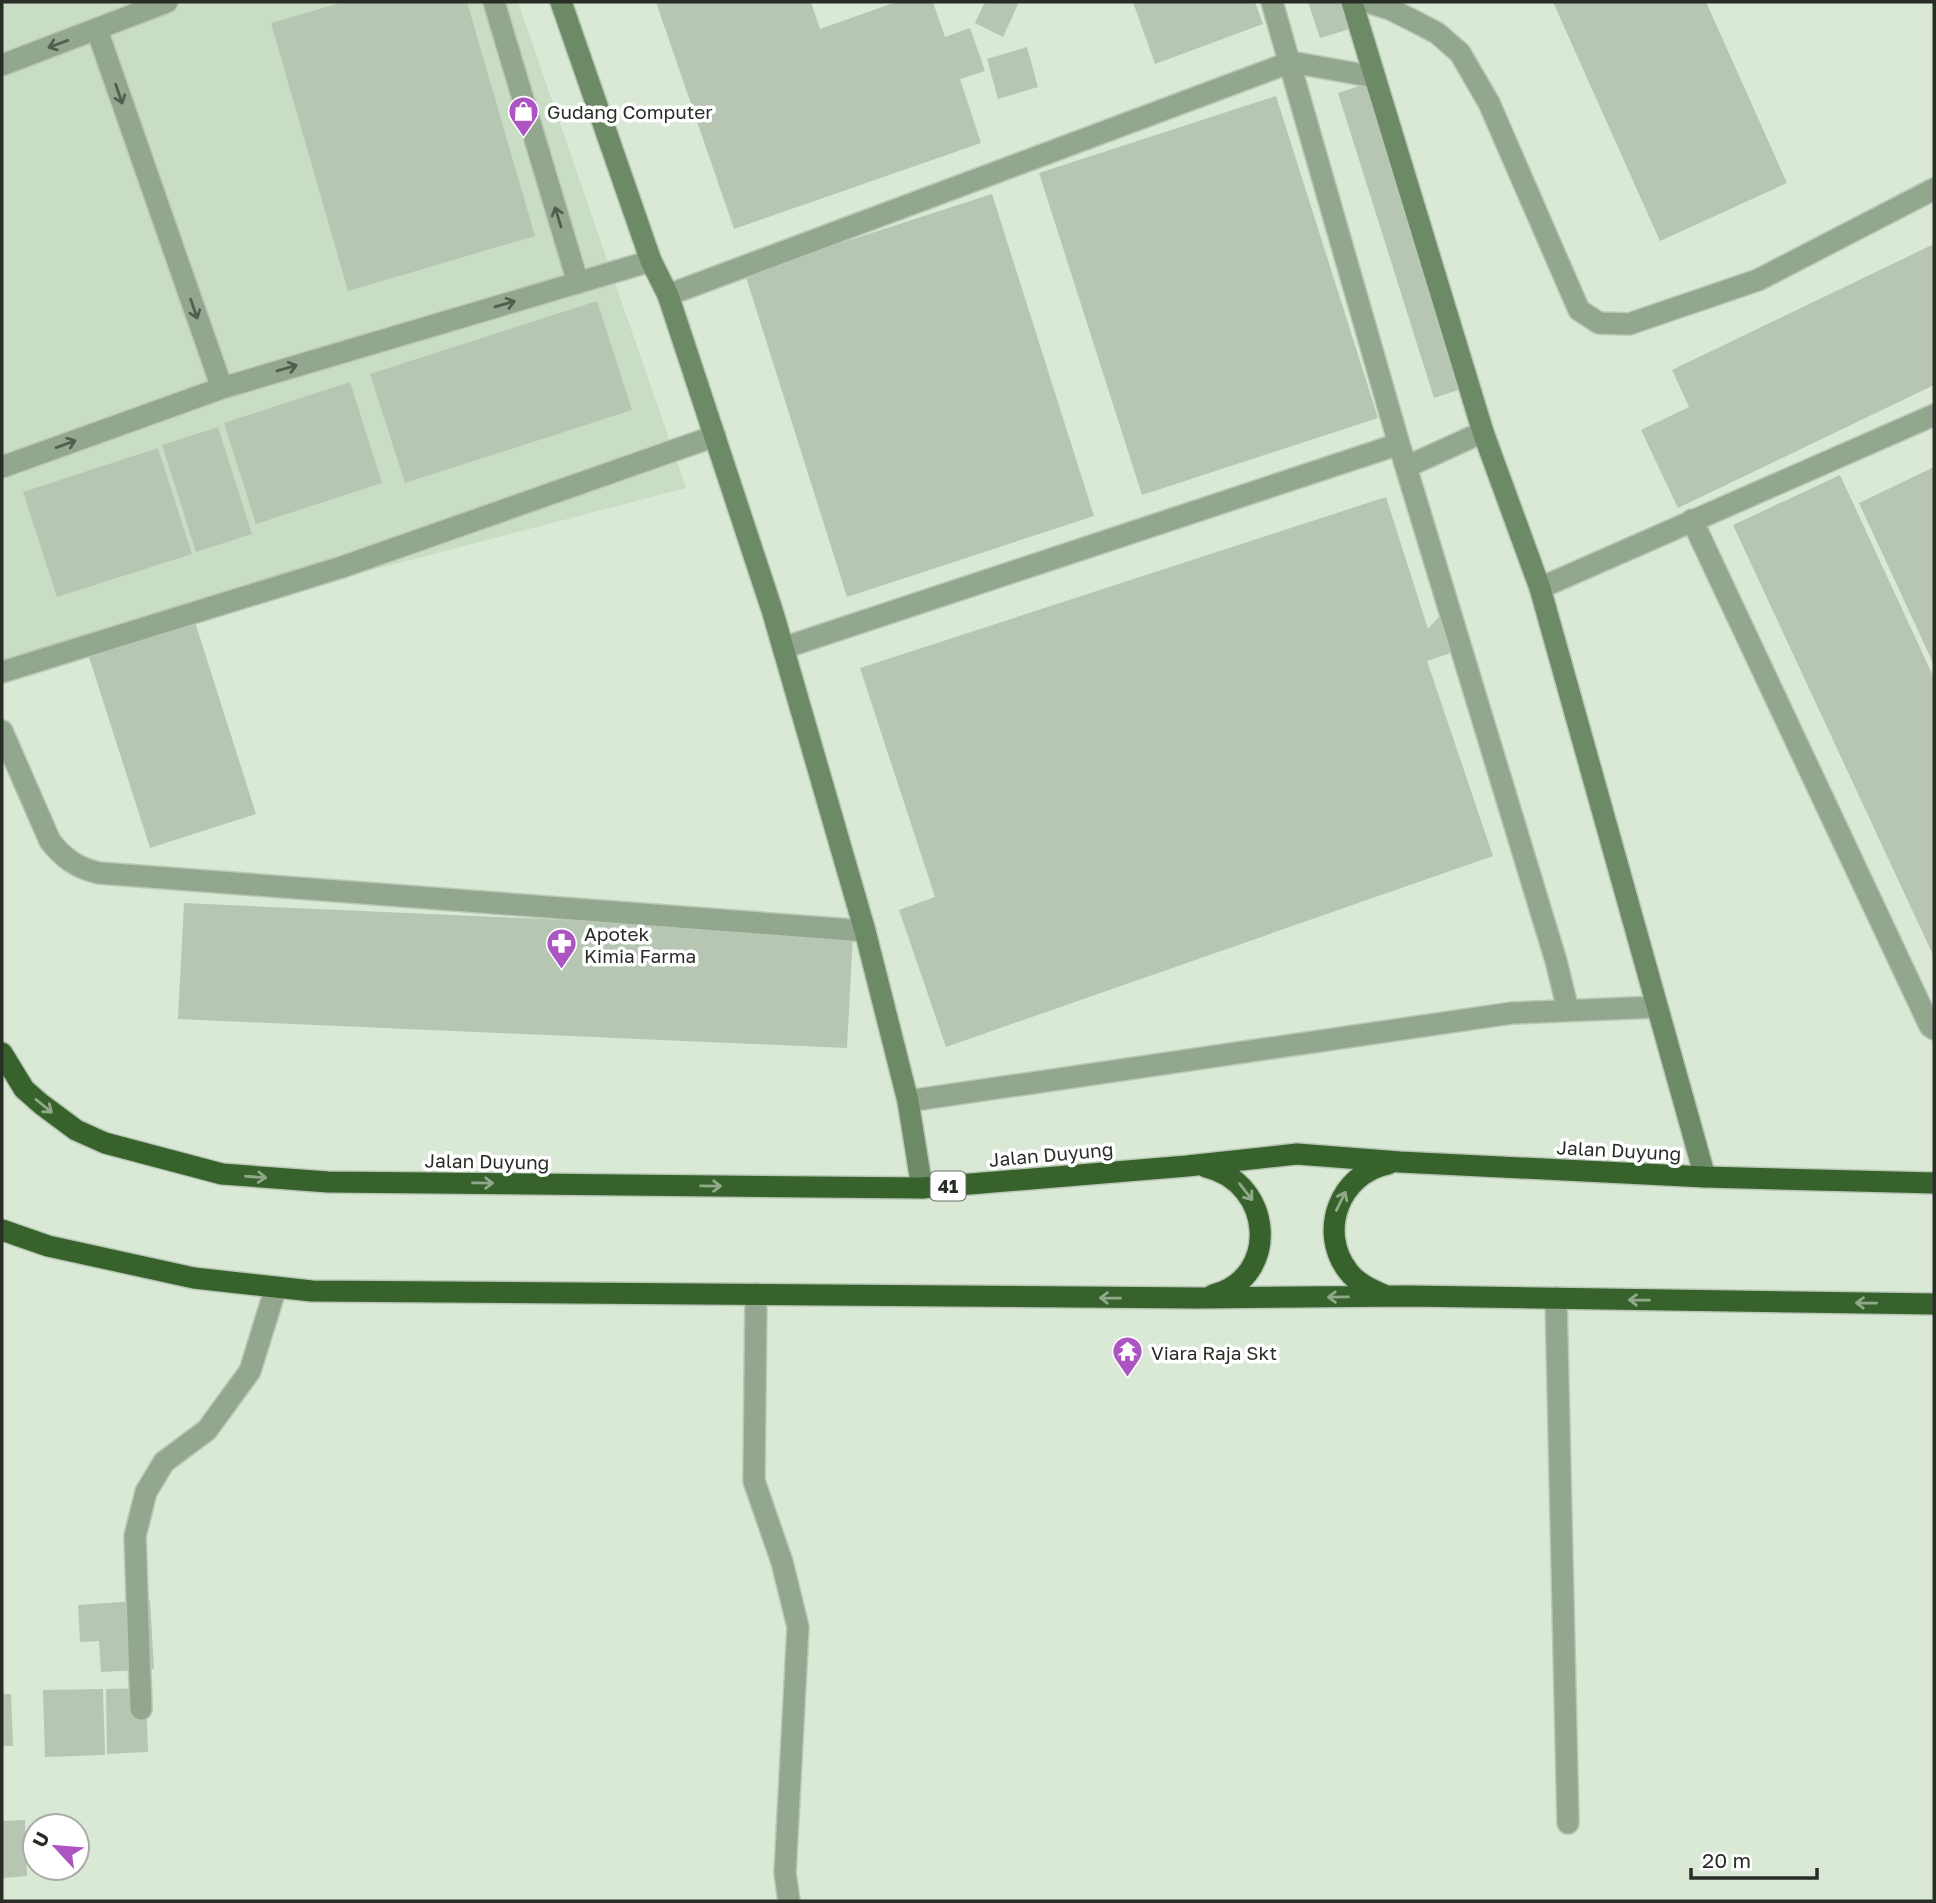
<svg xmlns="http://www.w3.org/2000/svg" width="1936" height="1903" viewBox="0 0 1936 1903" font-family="'Golos Text',sans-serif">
	<rect width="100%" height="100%" fill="#d9e9d5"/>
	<!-- built -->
	<path fill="#c9ddc4" d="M2 2H518L686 488 2 667Z"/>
	<!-- building -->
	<path fill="#b6c6b3" d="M344 2H467L535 236 348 291 271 23Z
		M656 2H811L820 29 896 2H933L945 37 970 28 985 71 960 79 981 143 734 229Z
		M985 2H1019L1003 37 975 23Z
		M1133 2H1255L1263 24 1155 64Z
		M1308 2H1341L1350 29 1320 38Z
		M1553 2H1706L1787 183 1660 241Z
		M1027 47 1038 87 998 99 987 59Z
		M1368 83 1464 388 1434 398 1338 93Z
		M1276 96 1378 418 1142 495 1039 173Z
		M992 194 1094 516 847 597 745 274Z
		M1934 244V385L1678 508 1641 430 1689 407 1672 370Z
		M597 301 632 410 405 483 370 374Z
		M350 382 382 483 256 524 224 423Z
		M218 427 252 534 196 552 162 445Z
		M158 448 192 554 57 597 23 492Z
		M1934 467V665L1859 503Z
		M1840 475 1934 678V957L1733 525Z
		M1386 497 1428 629 1445 610 1459 650 1427 661 1493 856 946 1047 899 910 935 897 860 668Z
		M195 622 256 814 150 848 89 657Z
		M184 903 853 933 847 1048 178 1019Z
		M150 1600 154 1669 101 1672 99 1641 80 1642 78 1605Z
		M146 1688 148 1752 107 1754 106 1689Z
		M103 1689 105 1755 45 1757 43 1690Z
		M2 1694H11L13 1746H2Z
		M25 1820 27 1876 2 1878V1821Z"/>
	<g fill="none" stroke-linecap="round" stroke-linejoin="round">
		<defs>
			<path id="lane" d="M494 2 578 283
				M1367 2 1390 9 1414 21 1437 33 1460 53 1489 103 1579 310 1599 323 1629 324 1758 280 1934 189
				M97 30 222 388
				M2 65 167 2
				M2 467 222 388 651 261
				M2 672 342 567 715 436
				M2 731 50 841C63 858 77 868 99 873L865 931
				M141 1709 135 1536 146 1492 164 1462 207 1430 250 1371 276 1287"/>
			<path id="street" d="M1272 2 1399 444 1556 961 1568 1010
				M668 295 1291 62 1375 77
				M1406 467 1483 432
				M1692 520 1930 1026 1934 1029
				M1540 588 1934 415
				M783 648 1399 444
				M908 1101 1512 1013 1657 1007
				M756 1294 754 1481 782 1562 798 1627 785 1873 789 1901
				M1556 1298 1568 1823"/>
			<path id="secondary" d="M561 2 651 261 668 295 773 613 865 931 908 1101 922 1188
				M1352 2 1483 432 1540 588 1705 1177"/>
			<path id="highway" d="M2 1053 24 1089 41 1104 76 1130 105 1143 222 1174 328 1182 922 1188 1187 1166 1297 1154 1400 1162 1705 1177 1934 1183
				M1206 1167C1274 1183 1280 1278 1213 1295
				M2 1230 48 1246 194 1278 312 1291 1198 1298 1407 1296 1934 1304
				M1384 1295C1370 1289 1357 1283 1348 1271 1318 1232 1339 1174 1388 1164"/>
		</defs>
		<!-- lane casing -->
		<use href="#lane" stroke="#b9c7b6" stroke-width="24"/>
		<!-- street casing -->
		<use href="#street" stroke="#b9c7b6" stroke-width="24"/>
		<!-- secondary casing -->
		<use href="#secondary" stroke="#b9c7b6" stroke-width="24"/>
		<!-- highway casing -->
		<use href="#highway" stroke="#b9c7b6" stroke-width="24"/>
		<!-- lane -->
		<use href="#lane" stroke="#93a78e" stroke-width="21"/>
		<!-- street -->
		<use href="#street" stroke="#93a78e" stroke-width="21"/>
		<!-- secondary -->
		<use href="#secondary" stroke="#6c8a65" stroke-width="21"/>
		<!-- highway -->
		<use href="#highway" stroke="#37622c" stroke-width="21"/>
	</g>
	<!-- one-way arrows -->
	<defs><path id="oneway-shaft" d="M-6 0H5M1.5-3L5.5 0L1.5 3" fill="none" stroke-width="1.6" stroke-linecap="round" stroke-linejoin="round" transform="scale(1.75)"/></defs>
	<g stroke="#535e50">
		<use href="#oneway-shaft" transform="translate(58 44) rotate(160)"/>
		<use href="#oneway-shaft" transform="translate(119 94) rotate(71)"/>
		<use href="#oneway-shaft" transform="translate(558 217) rotate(-107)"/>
		<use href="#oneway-shaft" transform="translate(505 304) rotate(-16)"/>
		<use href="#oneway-shaft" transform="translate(194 309) rotate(71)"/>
		<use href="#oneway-shaft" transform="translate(287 368) rotate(-16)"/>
		<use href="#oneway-shaft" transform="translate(66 444) rotate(-20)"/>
	</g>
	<g stroke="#91a98b">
		<use href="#oneway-shaft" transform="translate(44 1106) rotate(39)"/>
		<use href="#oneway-shaft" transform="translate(256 1177) rotate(4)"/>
		<use href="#oneway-shaft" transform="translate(483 1183) rotate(1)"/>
		<use href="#oneway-shaft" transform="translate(711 1186) rotate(1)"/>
		<use href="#oneway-shaft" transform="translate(1246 1192) rotate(52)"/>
		<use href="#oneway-shaft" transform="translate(1341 1201) rotate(-64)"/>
		<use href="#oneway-shaft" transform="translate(1338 1297) rotate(179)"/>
		<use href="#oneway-shaft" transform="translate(1110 1298) rotate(-179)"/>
		<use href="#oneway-shaft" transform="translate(1639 1300) rotate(-179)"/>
		<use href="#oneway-shaft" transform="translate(1866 1303) rotate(-179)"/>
	</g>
	<!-- icons -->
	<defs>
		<symbol id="shop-pin" viewBox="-11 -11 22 30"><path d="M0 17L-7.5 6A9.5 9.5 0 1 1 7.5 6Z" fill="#ac54c1" stroke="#fff"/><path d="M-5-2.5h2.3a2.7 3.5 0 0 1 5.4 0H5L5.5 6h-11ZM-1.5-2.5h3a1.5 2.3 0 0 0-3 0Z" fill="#fff"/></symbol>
		<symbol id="pharmacy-pin" viewBox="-11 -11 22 30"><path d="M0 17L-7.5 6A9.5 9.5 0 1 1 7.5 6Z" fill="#ac54c1" stroke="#fff"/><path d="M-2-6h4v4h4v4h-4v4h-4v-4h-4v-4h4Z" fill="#fff"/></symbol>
		<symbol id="temple-pin" viewBox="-11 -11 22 30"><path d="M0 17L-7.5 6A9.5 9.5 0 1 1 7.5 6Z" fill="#ac54c1" stroke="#fff"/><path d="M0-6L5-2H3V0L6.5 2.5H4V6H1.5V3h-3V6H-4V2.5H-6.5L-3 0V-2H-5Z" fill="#fff"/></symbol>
	</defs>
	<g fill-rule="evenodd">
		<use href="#shop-pin" x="506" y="94" width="35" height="47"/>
		<use href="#pharmacy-pin" x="544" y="926" width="35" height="47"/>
		<use href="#temple-pin" x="1110" y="1334" width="35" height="47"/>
	</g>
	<g text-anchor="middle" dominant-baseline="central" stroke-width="7" stroke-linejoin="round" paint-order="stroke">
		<!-- shield labels -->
		<rect fill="#fff" stroke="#686d67" stroke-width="2" x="930.5" y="1171.5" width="35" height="29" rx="5"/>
		<g font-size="18" font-weight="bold" fill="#282e26">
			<text x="948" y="1186">41</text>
		</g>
		<!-- poi labels -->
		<g font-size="19" fill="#282e26" stroke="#fff" text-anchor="start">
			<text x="547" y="111">Gudang Computer</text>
			<text x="584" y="933">Apotek<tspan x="584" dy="22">Kimia Farma</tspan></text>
			<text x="1151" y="1352">Viara Raja Skt</text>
		</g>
		<!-- street labels -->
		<g font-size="19" fill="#282e26" stroke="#fff">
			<text transform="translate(1619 1150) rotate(3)">Jalan Duyung</text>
			<text transform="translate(1051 1154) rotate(-5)">Jalan Duyung</text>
			<text transform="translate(487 1161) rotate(1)">Jalan Duyung</text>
		</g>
	</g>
	<!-- border -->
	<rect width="1936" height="1903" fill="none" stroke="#282e26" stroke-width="7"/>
	<!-- north arrow -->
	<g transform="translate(56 1847) rotate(296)"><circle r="33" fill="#ffffff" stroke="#a9aba8" stroke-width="2"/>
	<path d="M0-5L12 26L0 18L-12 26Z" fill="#ac54c1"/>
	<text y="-10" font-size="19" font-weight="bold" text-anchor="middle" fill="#282e26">U</text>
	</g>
	<!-- scale -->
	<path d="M1691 1868v10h126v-10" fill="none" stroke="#282e26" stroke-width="3.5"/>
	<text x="1702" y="1868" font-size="21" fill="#282e26" stroke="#ffffff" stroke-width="5" paint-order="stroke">20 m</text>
</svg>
